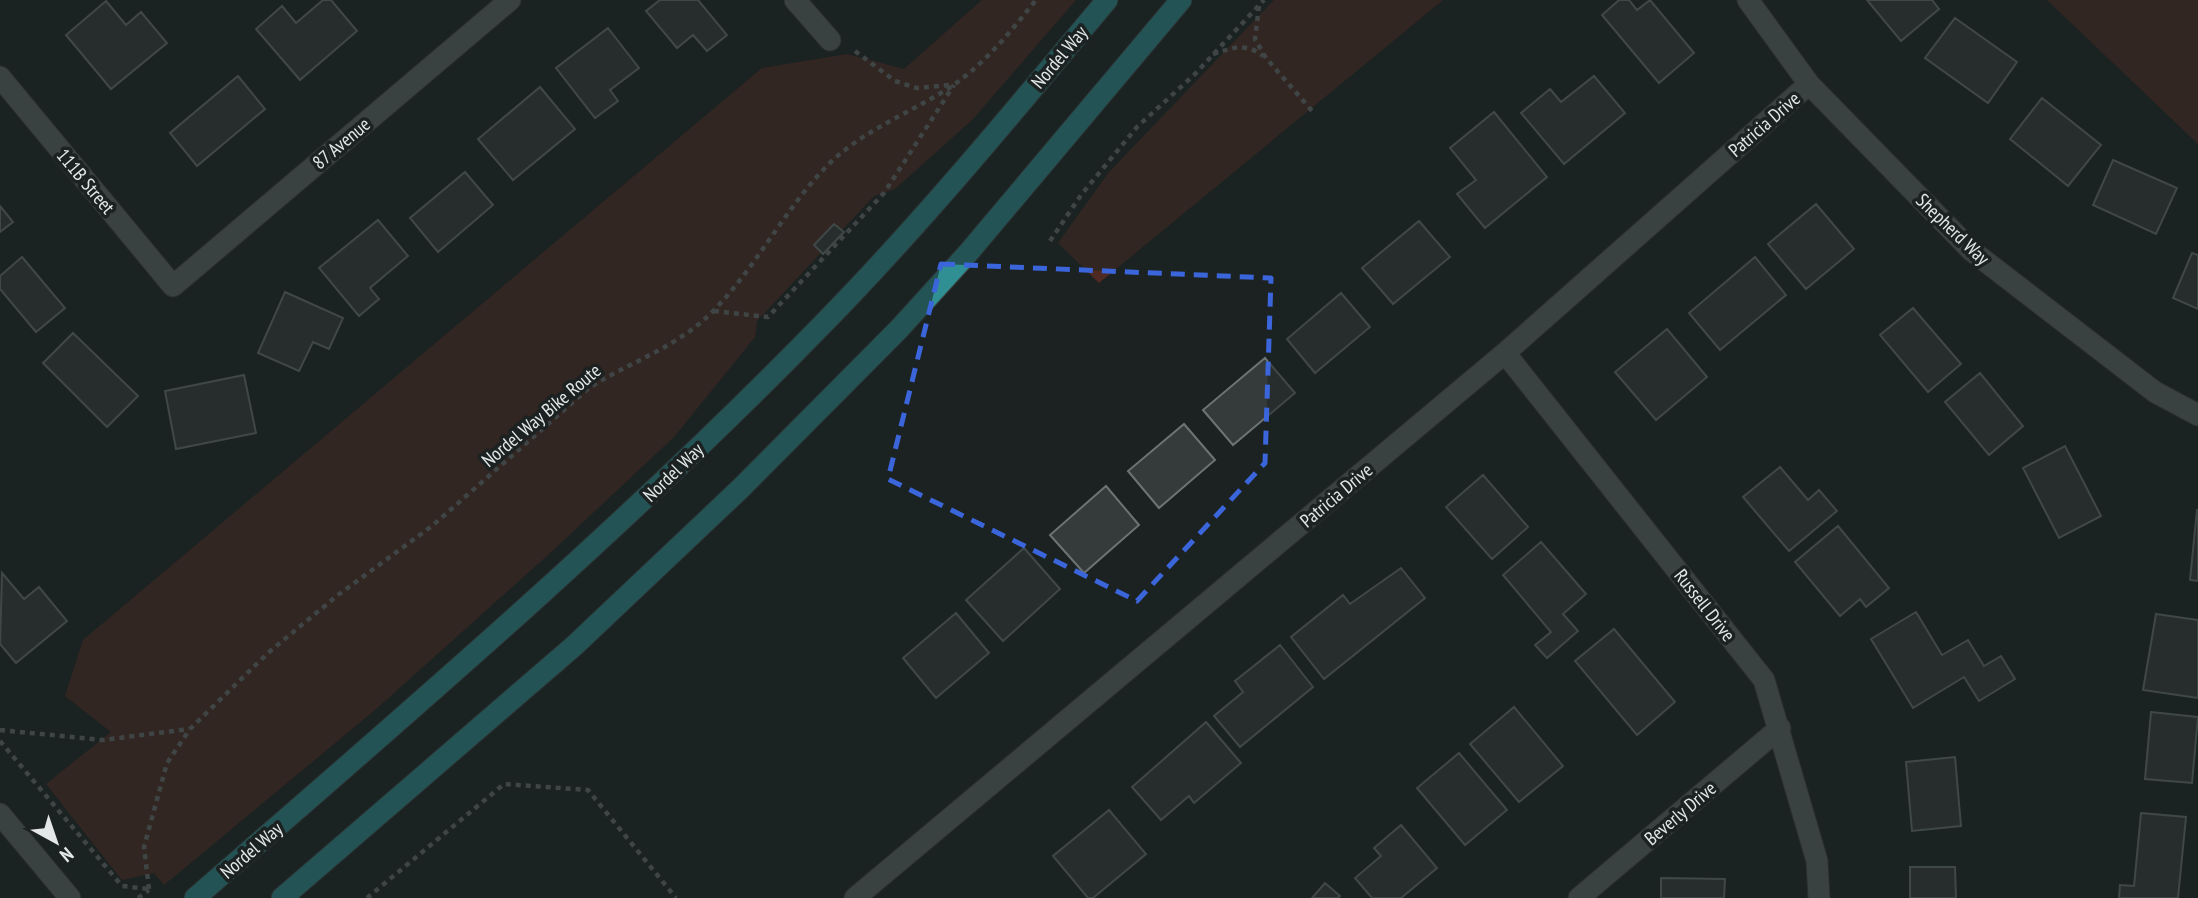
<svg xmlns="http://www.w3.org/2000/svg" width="2198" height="898" viewBox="0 0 2198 898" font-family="'PT Sans Narrow',sans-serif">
	<rect width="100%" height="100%" fill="#1c2222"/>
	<!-- green -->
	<path fill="#4e2a23" d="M982 0H1076L973 119 895 189 874 196 757 321 755 337 674 437 548 555 375 710 164 885 154 873 122 880 46 784 111 732 65 696 83 640 762 68 847 54 904 69Z
		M1274 0H1443L1099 283 1058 243 1109 172Z
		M2047 0H2198V144Z"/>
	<!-- building -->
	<path fill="#353b3b" stroke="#6c7373" stroke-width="2" d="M323 0H331L357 31 300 80 256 29 282 6 296 23Z
		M660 0H698L727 35 707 51 693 35 677 48 646 11Z
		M1619 0H1629L1637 10 1650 0 1694 53 1659 83 1602 15Z
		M1867 0H1932L1939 9 1901 41Z
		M106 1 126 25 141 12 167 43 111 89 66 35Z
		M1955 18 2017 62 1988 103 1925 58Z
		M608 28 639 68 610 90 618 101 595 118 556 68Z
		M238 76 265 109 197 166 170 133Z
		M1594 76 1625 113 1564 164 1521 113 1550 89 1561 102Z
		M540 87 575 129 513 180 478 139Z
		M2042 98 2101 145 2068 186 2010 139Z
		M1494 112 1547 177 1485 228 1457 194 1476 180 1450 148Z
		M2113 160 2177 188 2156 234 2093 205Z
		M465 172 493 205 438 252 410 218Z
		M1816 204 1854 249 1806 289 1768 244Z
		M0 206 13 222 0 232Z
		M378 220 408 256 370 288 379 299 359 316 319 268Z
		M1419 221 1450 257 1393 304 1362 268Z
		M834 224 844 232 823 254 814 245Z
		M2192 253 2198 255V309L2173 298Z
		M22 257 65 308 36 332 0 289V276Z
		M1755 257 1786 295 1720 350 1689 313Z
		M285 292 343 318 329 349 313 342 299 371 258 353Z
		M1341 293 1370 327 1315 373 1287 339Z
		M1913 308 1961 364 1928 392 1880 335Z
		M1667 329 1707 377 1656 420 1615 372Z
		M73 333 138 396 107 427 43 363Z
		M1265 358 1295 393 1233 445 1203 410Z
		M1980 373 2023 426 1989 455 1945 402Z
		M244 375 256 433 176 449 165 391Z
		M1184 424 1215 460 1159 508 1128 471Z
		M2065 446 2101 516 2059 538 2023 468Z
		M1780 467 1808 500 1819 490 1837 511 1789 551 1743 497Z
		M1483 475 1528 527 1492 559 1446 507Z
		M1106 486 1139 525 1084 573 1050 535Z
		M2197 510H2198V581L2190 580Z
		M1838 526 1889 588 1866 607 1860 599 1840 616 1795 562Z
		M1541 542 1586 594 1563 614 1578 631 1547 658 1535 645 1551 632 1503 575Z
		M1024 548 1060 589 1003 641 966 600Z
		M1401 568 1425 598 1324 679 1291 637 1343 595 1350 604Z
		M2 573 24 599 39 587 67 621 16 663 0 644Z
		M1916 612 1942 655 1968 640 1984 666 2001 656 2015 679 1979 701 1964 677 1913 708 1871 639Z
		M956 613 989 653 936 698 903 658Z
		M2156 614 2198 620V698L2143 690Z
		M1614 629 1675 702 1637 735 1575 661Z
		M1280 645 1313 687 1240 747 1214 716 1243 692 1235 681Z
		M1514 707 1563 766 1519 802 1470 744Z
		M2151 712 2198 717 2192 783 2145 779Z
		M1206 722 1241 763 1194 803 1189 796 1161 820 1132 787Z
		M1459 753 1507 810 1465 845 1417 788Z
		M1955 757 1961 826 1912 831 1906 762Z
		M1109 810 1146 854 1093 898H1088L1053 856Z
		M2141 813 2186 817 2178 898H2119L2120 885 2134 886Z
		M1401 825 1437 868 1401 898H1372L1355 878 1381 856 1374 848Z
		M1910 867H1955L1956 898H1910Z
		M1661 878 1725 879 1724 898H1661Z
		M1325 883 1340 896 1338 898H1312Z"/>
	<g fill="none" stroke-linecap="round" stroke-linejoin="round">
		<defs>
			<path id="minor" d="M795 0 830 40
				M1748 0 1809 84 1972 251 2155 392 2198 415
				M0 77 173 286 510 0
				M1505 353 1764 680 1817 861 1819 898
				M0 814 70 898
				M855 898 1505 353 1809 84
				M1579 898 1780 728"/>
			<path id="major" d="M195 898C409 712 624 528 822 325 923 222 1015 110 1107 0
				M282 898 574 646 740 489 899 329 969 252 1181 0"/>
		</defs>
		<!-- minor casing -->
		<use href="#minor" stroke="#3c4040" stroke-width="23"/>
		<!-- major casing -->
		<use href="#major" stroke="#3c4040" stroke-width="23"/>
		<!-- path -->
		<path stroke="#6a6f6f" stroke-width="4.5" stroke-dasharray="5 5" stroke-linecap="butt" d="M1259 6 1255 39 1266 58 1313 112
			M855 51 895 81 917 88 950 85
			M1213 54C1232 48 1246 42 1263 56
			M1050 241 1081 195 1137 127 1195 74 1264 0
			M714 311 768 317 884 193 954 85
			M0 730 103 740 189 729
			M0 741 122 886 149 889
			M149 889 144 847 167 763 190 729 269 652 338 595 432 526 589 388C631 361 679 347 714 310 759 264 787 204 833 160 869 127 915 111 955 84 987 61 1012 30 1036 0
			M138 898 149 890
			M367 898 504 784 588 790 676 898"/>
		<!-- minor -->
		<use href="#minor" stroke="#616767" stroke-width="21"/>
		<!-- major -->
		<use href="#major" stroke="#308f92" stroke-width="21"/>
	</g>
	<!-- marked area -->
	<path d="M0 0H2198V898H0ZM941 264 1271 278 1265 463 1137 601 888 479Z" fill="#1c2222" fill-opacity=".55" fill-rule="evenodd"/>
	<path fill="none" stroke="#3b65da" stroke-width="5" stroke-dasharray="14 9" stroke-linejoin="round" d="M941 264 1271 278 1265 463 1137 601 888 479Z"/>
	<g text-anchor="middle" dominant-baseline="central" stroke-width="7" stroke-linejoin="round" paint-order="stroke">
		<!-- street labels -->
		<g font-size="19" fill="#e3e7e7" stroke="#1c2222">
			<text transform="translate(1059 57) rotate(-50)">Nordel Way</text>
			<text transform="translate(1764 124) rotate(-41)">Patricia Drive</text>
			<text transform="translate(341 143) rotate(-40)">87 Avenue</text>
			<text transform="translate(86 181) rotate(50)">111B Street</text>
			<text transform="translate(1953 229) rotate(44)">Shepherd Way</text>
			<text transform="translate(541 415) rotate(-40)">Nordel Way Bike Route</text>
			<text transform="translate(673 472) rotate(-44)">Nordel Way</text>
			<text transform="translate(1336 495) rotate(-40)">Patricia Drive</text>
			<text transform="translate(1705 605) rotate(52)">Russell Drive</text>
			<text transform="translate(1680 813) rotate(-40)">Beverly Drive</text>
			<text transform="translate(251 850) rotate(-41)">Nordel Way</text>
		</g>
	</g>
	<!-- north arrow -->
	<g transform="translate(56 842) rotate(140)" stroke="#1c2222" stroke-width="5" paint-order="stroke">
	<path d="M0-5L12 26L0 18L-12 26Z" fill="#e3e7e7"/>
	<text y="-10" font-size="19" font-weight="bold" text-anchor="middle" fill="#e3e7e7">N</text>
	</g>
</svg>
